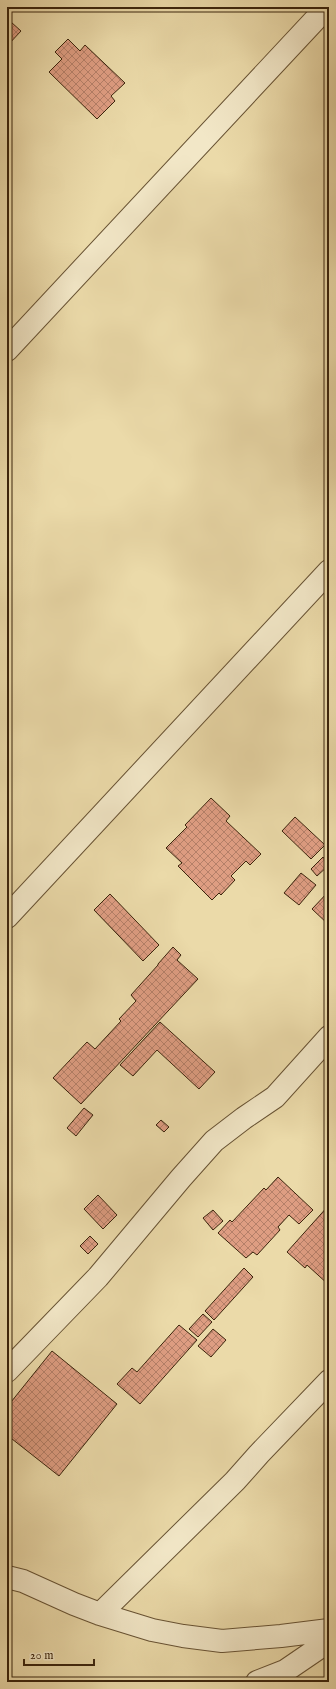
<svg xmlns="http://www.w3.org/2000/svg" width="336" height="1689" viewBox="0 0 336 1689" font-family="'IM FELL English',serif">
	<defs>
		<pattern id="building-cross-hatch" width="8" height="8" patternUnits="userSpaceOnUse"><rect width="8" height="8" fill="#de9d82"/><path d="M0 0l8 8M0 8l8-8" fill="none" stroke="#b58069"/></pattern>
	</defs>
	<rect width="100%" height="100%" fill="#ebdaa9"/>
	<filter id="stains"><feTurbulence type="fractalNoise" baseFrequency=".005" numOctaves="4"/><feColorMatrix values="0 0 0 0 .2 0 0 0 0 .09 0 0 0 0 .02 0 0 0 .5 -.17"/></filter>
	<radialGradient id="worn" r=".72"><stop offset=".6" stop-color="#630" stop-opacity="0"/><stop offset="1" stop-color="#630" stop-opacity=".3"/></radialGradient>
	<!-- building -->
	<path fill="url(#building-cross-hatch)" stroke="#3b240c" d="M11 22 21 31 7 46V26Z
		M68 39 80 51 85 45 125 83 111 96 115 101 97 119 49 72 62 59 55 52Z
		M211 798 230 816 226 821 261 854 250 865 246 861 231 876 235 880 221 895 219 893 212 900 178 866 182 863 166 848 187 827 185 825Z
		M295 817 325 845 311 859 282 831Z
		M323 857 329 865 317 876 311 869Z
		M301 873 316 885 299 905 284 893Z
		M329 891V925L312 909Z
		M110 894 159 945 143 961 94 910Z
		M173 947 181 955 177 960 198 979 81 1104 53 1078 87 1042 95 1049 121 1021 119 1019 136 1001 131 995 158 965V964Z
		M160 1022 215 1072 199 1089 157 1050 133 1076 120 1065Z
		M84 1108 93 1115 76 1136 67 1128Z
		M161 1120 169 1127 164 1132 156 1125Z
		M278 1177 313 1210 299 1224 289 1215 278 1227 280 1230 257 1255 253 1252 246 1258 218 1233 230 1220 232 1222 264 1188 266 1190Z
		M98 1195 117 1215 103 1229 84 1209Z
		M329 1205V1285L307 1265 305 1268 287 1252Z
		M213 1210 223 1221 213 1230 203 1218Z
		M90 1236 98 1244 88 1254 80 1246Z
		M244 1268 253 1277 214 1320 205 1311Z
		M203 1314 212 1322 198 1337 189 1329Z
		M179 1325 197 1340 140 1404 117 1384 132 1368 137 1372Z
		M213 1329 226 1340 211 1357 198 1346Z
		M52 1351 117 1404 59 1476 7 1435V1407Z"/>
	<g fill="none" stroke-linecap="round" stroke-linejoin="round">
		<defs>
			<path id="minor" d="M7 350 327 7
				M7 917 329 571
				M7 1371 98 1277 181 1178 214 1141 244 1118 275 1097 329 1037
				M7 1577 23 1581 74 1604 100 1614 152 1630 183 1636 222 1641 281 1636 329 1630
				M100 1614 235 1481 259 1454 329 1381
				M257 1682 285 1671 329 1641"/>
		</defs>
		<!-- minor casing -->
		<use href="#minor" stroke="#675233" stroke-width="24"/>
		<!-- minor -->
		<use href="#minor" stroke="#f2e7c7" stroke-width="22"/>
	</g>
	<!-- margin -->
	<rect width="336" height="1689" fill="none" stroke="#ebdaa9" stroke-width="24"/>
	<rect x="8" y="8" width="320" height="1673" fill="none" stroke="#3b240c" stroke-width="2"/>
	<rect x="12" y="12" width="312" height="1665" fill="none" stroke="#3b240c"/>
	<!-- scale -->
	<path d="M24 1659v6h70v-6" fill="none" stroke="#3b240c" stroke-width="2"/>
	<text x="30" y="1659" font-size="12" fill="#3b240c" stroke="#f2e7c7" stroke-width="3" paint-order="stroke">20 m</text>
	<rect width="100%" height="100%" filter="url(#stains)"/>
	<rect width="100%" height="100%" fill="url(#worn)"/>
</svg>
